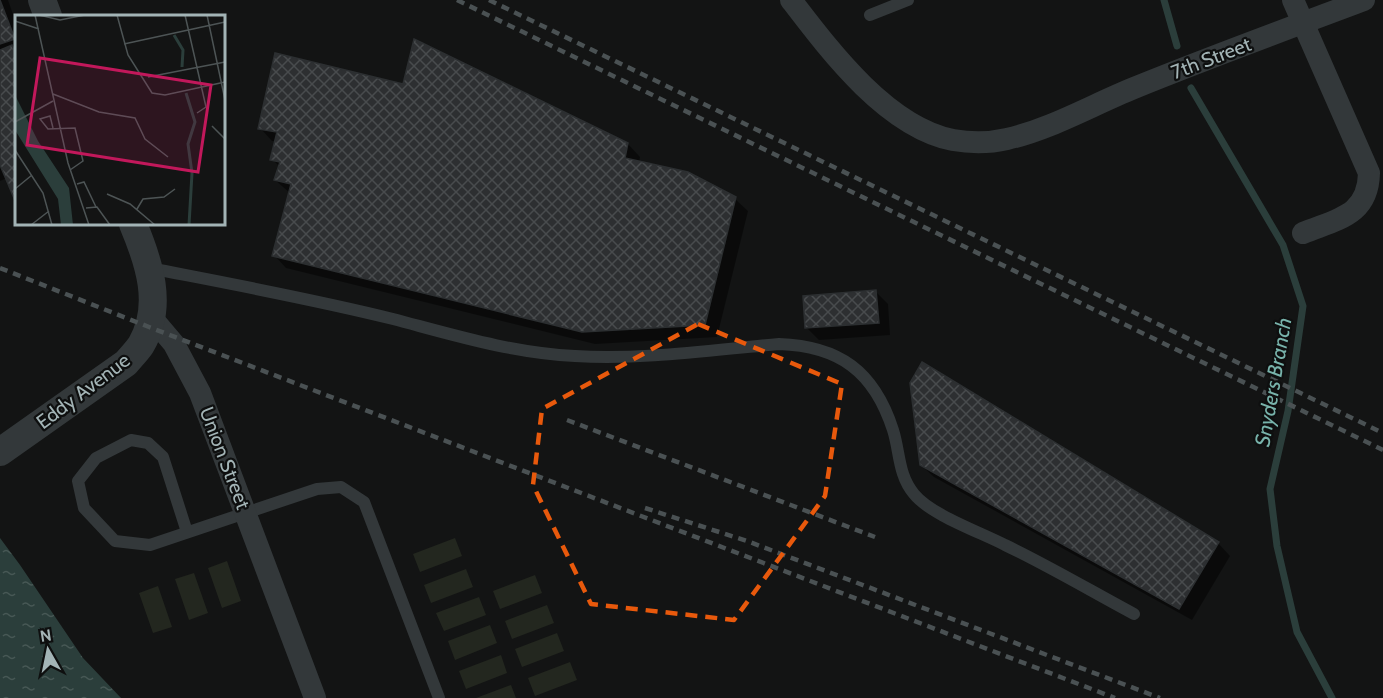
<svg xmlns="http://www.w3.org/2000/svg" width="1383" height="698" viewBox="0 0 1383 698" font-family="Cabin,sans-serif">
	<defs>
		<pattern id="water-ripples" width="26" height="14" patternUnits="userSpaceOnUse" patternTransform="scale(1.5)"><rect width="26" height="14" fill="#2b3e3b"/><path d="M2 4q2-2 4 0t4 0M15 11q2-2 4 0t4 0" fill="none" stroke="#475855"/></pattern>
		<pattern id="building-cross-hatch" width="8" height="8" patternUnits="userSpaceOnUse" patternTransform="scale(1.5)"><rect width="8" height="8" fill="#2d2f31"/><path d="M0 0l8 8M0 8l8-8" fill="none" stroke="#484b4d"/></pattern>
	</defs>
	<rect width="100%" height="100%" fill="#131414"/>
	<!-- pitch -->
	<path fill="#23271f" d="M455 538 462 556 420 572 413 554Z
		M227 561 241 601 222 608 208 568Z
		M466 569 473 587 431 603 424 585Z
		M194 573 208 613 189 620 175 579Z
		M535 575 542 593 500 609 493 591Z
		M158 586 172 627 153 633 139 593Z
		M479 597 486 615 444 631 436 613Z
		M547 605 554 623 512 639 505 621Z
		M490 625 497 643 455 660 448 641Z
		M557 633 564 651 522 667 515 649Z
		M501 655 507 673 466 689 459 671Z
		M570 662 577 680 535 696 528 678Z
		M511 685 516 698H476Z"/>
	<!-- water -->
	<path fill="url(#water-ripples)" d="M0 538 20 565 83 658 121 698H0Z"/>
	<!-- shadow -->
	<path fill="#0007" d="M0 0H8L16 23V199L7 178 0 181Z
		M260 128 628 144 640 157 639 163 735 199 748 211 717 337 595 344 286 268 274 255 290 193 275 180 280 167 272 159 276 141H272Z
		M876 292 888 304 890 335 819 340 807 328Z
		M921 465 1218 543 1230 556 1192 620 934 477Z"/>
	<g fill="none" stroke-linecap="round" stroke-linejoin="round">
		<!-- stream -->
		<path stroke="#2b3e3b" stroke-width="7" d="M1164 0 1177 46
			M1191 88 1283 245 1303 306 1288 411 1270 489 1277 546 1297 632 1332 698"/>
	</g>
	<!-- building -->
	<path fill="url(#building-cross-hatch)" stroke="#2c2f31" stroke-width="1.5" d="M0 0 15 39 0 44Z
		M414 39 628 143 625 158 688 172 736 197 705 325 582 332 272 256 291 184 274 180 280 162 270 160 277 132 258 129 275 53 403 84Z
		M12 45 16 56V203L0 165V50Z
		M876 290 879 323 805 328 803 296Z
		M922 362 1219 542 1179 609 920 465 910 383Z"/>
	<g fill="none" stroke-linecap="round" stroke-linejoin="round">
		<!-- service -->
		<path stroke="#33383a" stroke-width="12" d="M870 15 908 0
			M149 268C231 284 313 299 393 319 454 335 512 353 575 356 643 360 711 350 779 344 839 346 874 371 893 430 900 452 898 475 914 494 931 515 980 532 1005 545 1049 566 1091 591 1134 614
			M187 532 163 457 148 443 131 440 96 458 78 481 84 508 115 541 150 545 317 489 341 487 364 502 439 698"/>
		<!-- minor -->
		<path stroke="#33383a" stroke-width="22" d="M791 0C830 51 887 127 953 140 970 143 990 143 1007 139 1051 129 1092 105 1134 88 1210 57 1287 29 1364 0
			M1293 0 1369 173C1368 216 1337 219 1303 233
			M152 318 174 344 200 393 315 698"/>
		<!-- tertiary -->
		<path stroke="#33383a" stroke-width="28" d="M42 0 48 16
			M0 452 126 363C131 357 137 351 141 345 164 306 149 262 133 224"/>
		<!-- rail -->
		<path stroke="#4a5153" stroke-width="4.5" stroke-dasharray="8 6" stroke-linecap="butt" d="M457 0 1383 450
			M489 0 1383 433
			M0 268 149 327 1115 698
			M567 420 875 537
			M645 508 747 541 1160 698"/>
	</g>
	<!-- marked area -->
	<path fill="none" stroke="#e8590c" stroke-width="4.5" stroke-dasharray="12 8" stroke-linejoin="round" d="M698 324 842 384 825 496 734 620 591 604 533 485 542 409Z"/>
	<g text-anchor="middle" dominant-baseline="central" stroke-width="4.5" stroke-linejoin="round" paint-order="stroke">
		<!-- street labels -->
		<g font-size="20" fill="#a3b4b6" stroke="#0e0f0f">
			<text transform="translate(1211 58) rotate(-21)">7th Street</text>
			<text transform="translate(83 391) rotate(-37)">Eddy Avenue</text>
			<text transform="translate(225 458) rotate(69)">Union Street</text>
		</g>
		<!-- water labels -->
		<g font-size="21" font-style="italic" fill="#78b3ab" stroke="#0e0f0f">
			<text transform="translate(1273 382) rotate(-80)">Snyders Branch</text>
		</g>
	</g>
	<!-- overview -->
	<g transform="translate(15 15)">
		<rect width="210" height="210" fill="#131414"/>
		<path d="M0 80 23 126 54 173 58 210H46L43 184 0 115Z" fill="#2b3e3b"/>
		<path fill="none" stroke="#2b3e3b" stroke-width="3" d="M159 20 168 35 167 52M171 78 180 107 173 129 177 158 174 210"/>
		<path fill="none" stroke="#4d5455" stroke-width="1.5" d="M20 0 53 148 74 210M24 0 45 5 70 0M102 0 113 40 137 78 150 80 210 67M170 0 191 92 182 98M192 0 210 85M0 6 24 14M109 29 210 7M133 62 210 47M38 79 84 97 120 103 130 124 153 142M0 107 38 86M197 111 210 124M38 113 35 101 25 104 33 114 60 113 68 146 55 155M0 135 28 178 37 210M62 169 69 167 81 192M0 174 17 160M92 179 115 189 140 210M71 193 82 192 95 210M122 194 128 184 149 182 160 174M16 210 34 196"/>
		<path fill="#c2185b" fill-opacity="0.15" stroke="#c2185b" stroke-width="3" d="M25 43 196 70 183 157 12 130Z"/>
		<rect width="210" height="210" fill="none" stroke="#a3b4b6" stroke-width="3"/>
	</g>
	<!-- north arrow -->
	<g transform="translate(48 650) rotate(351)" stroke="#0e0f0f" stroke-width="4.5" paint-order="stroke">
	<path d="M0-4.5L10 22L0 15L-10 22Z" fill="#a3b4b6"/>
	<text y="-9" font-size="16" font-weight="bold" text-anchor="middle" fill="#a3b4b6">N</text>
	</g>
</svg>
